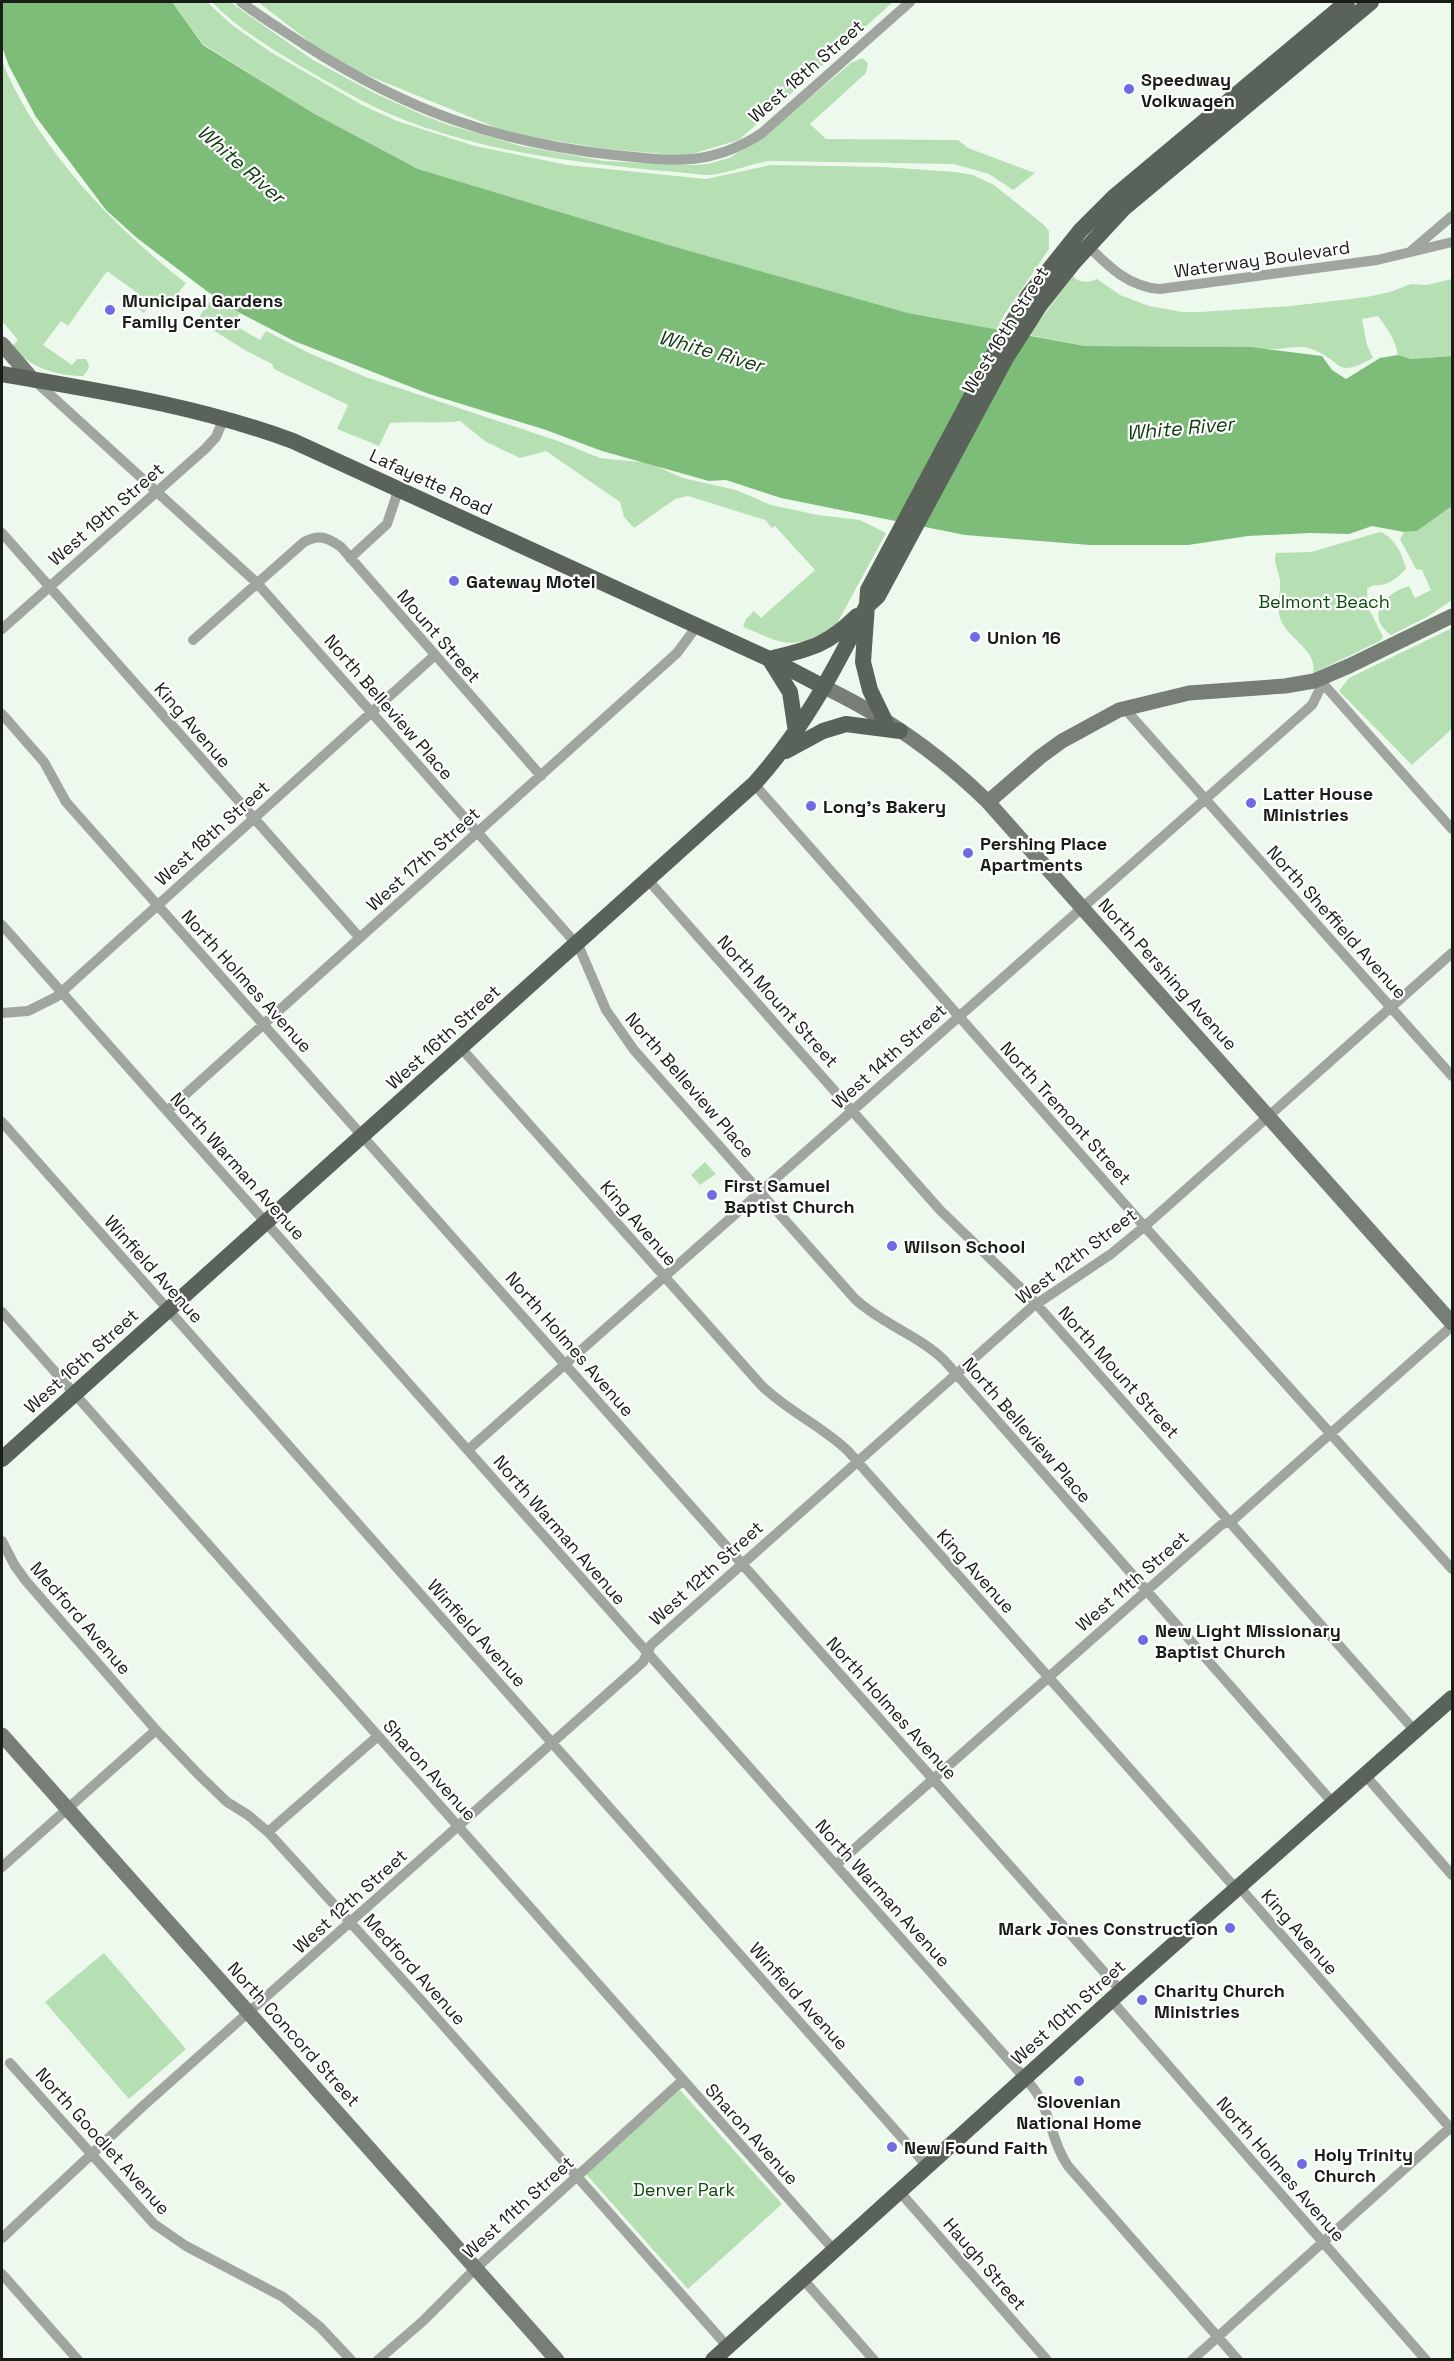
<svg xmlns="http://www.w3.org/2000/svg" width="1454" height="2361" viewBox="0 0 1454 2361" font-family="'Space Grotesk',sans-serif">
	<rect width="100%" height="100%" fill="#eef9ed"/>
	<!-- green -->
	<path fill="#b6e0b3" d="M172 2H207L232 25 269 51 362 105 397 121 475 146 568 165 706 179 771 165 884 167 955 172 973 175 994 185 1044 225 1049 231V249L1004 315 997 330 908 313 669 245 418 169 313 113 203 44Z
		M212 2H230L313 60 374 93 425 116 449 125 521 146 604 161 691 165 708 164 729 158 762 138 851 63 862 58 868 63 866 73 810 124 826 139 958 140 968 148 1035 173 1013 190 989 174 954 164 771 161C749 163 728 175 705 175 601 165 495 157 397 117 363 103 331 84 300 66 269 47 237 28 212 2Z
		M258 2H893L739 140 685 156 608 149 512 134 337 63Z
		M2 61C36 146 114 228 186 283L167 307 154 298 144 313 134 306 136 303 134 301 139 294 107 271 68 326 61 321 43 345 72 365 77 359H86L89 365 88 370 83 376C56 376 29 367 12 346L18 340 2 321Z
		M1073 276C1078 283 1089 283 1097 279L1120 295 1149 306 1183 312H1200L1291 306 1367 297 1390 292 1411 284 1426 285 1452 279V356L1411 359 1398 355C1395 339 1387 328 1378 316L1362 319 1367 345 1373 358C1333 380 1344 360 1311 349 1298 344 1283 350 1270 349 1264 349 1257 348 1251 347L1085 346 1029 335Z
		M214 295 240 313 233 324 260 340 266 331 311 354 366 377 558 441 600 458 649 463 683 478 736 490 771 505 818 515 860 520 886 533 835 627C828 632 821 635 813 638 785 650 770 637 743 627L746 619 754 611 761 618 815 570 775 526 772 528 765 520 688 496 675 499 634 528 624 517 620 502 546 451 520 458 486 442 460 421C437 424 413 421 390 423L379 446 337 429 348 405 274 369 272 364 243 349 197 320Z
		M1452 506V600L1427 617 1391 635C1364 616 1385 593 1409 586L1415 598 1431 590 1422 570 1416 569 1400 539 1404 532 1417 531Z
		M1380 532C1394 536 1403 555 1406 569 1399 576 1392 583 1381 585 1375 586 1373 584 1367 589L1368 607 1383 637 1380 641 1313 673C1318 652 1291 640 1282 623 1275 610 1281 594 1280 580 1278 570 1273 562 1276 553L1311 552Z
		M1452 628V729L1412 765 1339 691 1349 678Z
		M705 1162 716 1174 700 1185 691 1175Z
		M104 1953 186 2049 129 2099 45 2002Z
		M680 2090 782 2204 688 2289 586 2174Z"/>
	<!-- water -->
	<path fill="#7ebc7a" d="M2 2H172L203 45 313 113 418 169 669 245 908 313 1085 346 1251 347 1322 356 1332 370 1346 379 1380 358 1398 355 1411 359 1452 356V506L1417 531 1404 532 1372 526 1349 534 1310 533 1248 536 1188 545H1089L965 535 781 498 726 480 709 481 602 451 546 430 429 394 294 341 240 313 208 292 137 238 106 210 36 117 9 66 2 47Z"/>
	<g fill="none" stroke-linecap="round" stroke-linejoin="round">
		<!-- street -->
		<path stroke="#a0a59f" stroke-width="10" d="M241 2C262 18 284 31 305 45 406 110 495 142 614 155 672 161 711 167 762 133L910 2
			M1088 246C1109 267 1129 287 1160 289L1377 260 1452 242
			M1411 251 1452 216
			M35 381 257 583 579 947 606 1010 634 1050 855 1299C882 1324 918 1335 944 1360L1333 1803
			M2 533 360 938
			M350 558 387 524 399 488
			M2 629 205 449 216 437 224 418
			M193 640 304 542C319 534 327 537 341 547L541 776
			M1319 679 1452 829
			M1125 709 1452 1076
			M2 714 44 762 66 802 1121 1991
			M754 784 1136 1217 1452 1569
			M648 880 940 1210 1031 1298 1415 1731
			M2 925 1030 2084C1051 2108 1050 2140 1068 2166L1238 2360
			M2 1013 28 1011 56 997 434 656
			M461 1048 761 1385C787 1411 821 1425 848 1451L1230 1882 1242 1890 1452 2130
			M167 1111 677 653 697 626
			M2 1122 927 2166
			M2 1312 834 2250
			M468 1450 1312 705 1320 689 1319 679
			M2 1541 15 1566 26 1581 156 1730 200 1776 227 1802 248 1815 268 1832 420 1999 727 2346
			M1365 1775 1452 1875
			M268 1832 378 1736
			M836 1865 1221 1525 1234 1519 1452 1326
			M2 1867 156 1730
			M1111 2000 1426 2360
			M10 2063 154 2224 186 2246 283 2297 320 2327 351 2360
			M899 2191 1047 2360
			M2 2238 143 2106 643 1662 651 1645 1032 1307 1111 1254 1145 1226 1452 953
			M2 2274 78 2360
			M802 2278 874 2360
			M378 2360 423 2321 476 2268 683 2080
			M1192 2360 1452 2126"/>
		<!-- secondary -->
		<path stroke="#777e76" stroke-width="15" d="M2 344 33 380
			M824 687C885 716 940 755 988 802L1452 1323
			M988 802 1040 757 1062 741 1119 710 1189 693 1285 686 1314 681 1349 666 1452 616
			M2 1735 557 2360"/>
		<!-- primary -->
		<path stroke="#5a6359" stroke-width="16" d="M2 374C100 391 199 406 293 441L776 662 824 687
			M769 659C809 649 827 646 857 616
			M770 660 790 692 796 732
			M885 721 870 690 863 662 868 590 995 352 1028 296 1080 231 1114 197 1347 2
			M786 751 823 731 846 724 900 731
			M2 1459 754 784C802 731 834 671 866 607L878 596 1006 358 1040 305 1074 262 1124 208 1371 2
			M713 2360 1121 1991 1452 1698"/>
	</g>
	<!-- markers -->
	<g fill="#716ae5" stroke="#fff" stroke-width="2">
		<circle cx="1129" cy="89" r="6"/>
		<circle cx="110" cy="310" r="6"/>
		<circle cx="454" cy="581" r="6"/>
		<circle cx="975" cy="637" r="6"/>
		<circle cx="1251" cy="803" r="6"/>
		<circle cx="811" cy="806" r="6"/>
		<circle cx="968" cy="853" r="6"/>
		<circle cx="712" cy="1195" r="6"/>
		<circle cx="892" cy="1246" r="6"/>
		<circle cx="1143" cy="1640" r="6"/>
		<circle cx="1230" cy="1928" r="6"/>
		<circle cx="1142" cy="2000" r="6"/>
		<circle cx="1079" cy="2081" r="6"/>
		<circle cx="892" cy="2147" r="6"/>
		<circle cx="1302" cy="2164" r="6"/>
	</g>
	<g text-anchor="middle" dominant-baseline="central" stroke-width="4.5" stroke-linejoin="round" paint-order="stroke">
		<!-- street labels -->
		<g font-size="18" fill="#191d18" stroke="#fff">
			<text transform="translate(806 71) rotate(-41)">West 18th Street</text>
			<text transform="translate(1262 259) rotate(-8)">Waterway Boulevard</text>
			<text transform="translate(1005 330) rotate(-58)">West 16th Street</text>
			<text transform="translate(431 482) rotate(25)">Lafayette Road</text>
			<text transform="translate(106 514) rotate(-41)">West 19th Street</text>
			<text transform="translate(439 636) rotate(49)">Mount Street</text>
			<text transform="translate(389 707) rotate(49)">North Belleview Place</text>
			<text transform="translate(193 725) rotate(49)">King Avenue</text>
			<text transform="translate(212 833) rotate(-42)">West 18th Street</text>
			<text transform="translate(423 859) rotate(-42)">West 17th Street</text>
			<text transform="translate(1337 922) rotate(48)">North Sheffield Avenue</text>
			<text transform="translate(1168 974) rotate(48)">North Pershing Avenue</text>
			<text transform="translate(247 981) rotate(48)">North Holmes Avenue</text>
			<text transform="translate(778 1001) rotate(48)">North Mount Street</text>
			<text transform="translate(443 1037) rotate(-42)">West 16th Street</text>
			<text transform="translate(889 1056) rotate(-42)">West 14th Street</text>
			<text transform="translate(690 1085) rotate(49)">North Belleview Place</text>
			<text transform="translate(1066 1113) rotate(48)">North Tremont Street</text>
			<text transform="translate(238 1166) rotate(48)">North Warman Avenue</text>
			<text transform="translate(639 1223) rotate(49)">King Avenue</text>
			<text transform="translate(1076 1256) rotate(-37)">West 12th Street</text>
			<text transform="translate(154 1269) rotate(48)">Winfield Avenue</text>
			<text transform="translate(570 1344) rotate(49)">North Holmes Avenue</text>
			<text transform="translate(81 1361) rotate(-42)">West 16th Street</text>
			<text transform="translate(1119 1372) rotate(48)">North Mount Street</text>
			<text transform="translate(1027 1430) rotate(49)">North Belleview Place</text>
			<text transform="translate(560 1530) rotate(49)">North Warman Avenue</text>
			<text transform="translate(976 1571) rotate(48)">King Avenue</text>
			<text transform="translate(706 1573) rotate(-42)">West 12th Street</text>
			<text transform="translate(1132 1581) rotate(-41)">West 11th Street</text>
			<text transform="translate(81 1618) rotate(49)">Medford Avenue</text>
			<text transform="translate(477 1633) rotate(48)">Winfield Avenue</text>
			<text transform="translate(892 1708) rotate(48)">North Holmes Avenue</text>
			<text transform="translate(430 1770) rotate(48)">Sharon Avenue</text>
			<text transform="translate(883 1893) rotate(48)">North Warman Avenue</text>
			<text transform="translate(350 1901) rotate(-42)">West 12th Street</text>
			<text transform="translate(1300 1932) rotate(49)">King Avenue</text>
			<text transform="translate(415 1969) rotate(48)">Medford Avenue</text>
			<text transform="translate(799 1996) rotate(48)">Winfield Avenue</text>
			<text transform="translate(1068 2012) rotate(-42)">West 10th Street</text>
			<text transform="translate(294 2034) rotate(48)">North Concord Street</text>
			<text transform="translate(752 2134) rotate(48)">Sharon Avenue</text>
			<text transform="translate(103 2141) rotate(48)">North Goodlet Avenue</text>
			<text transform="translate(1281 2169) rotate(49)">North Holmes Avenue</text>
			<text transform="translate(518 2207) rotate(-42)">West 11th Street</text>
			<text transform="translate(985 2264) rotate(49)">Haugh Street</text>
		</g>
		<!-- poi labels -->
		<g font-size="18" font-weight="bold" fill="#191d18" stroke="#fff" text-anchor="start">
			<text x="1141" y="79">Speedway<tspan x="1141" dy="21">Volkwagen</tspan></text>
			<text x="122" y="300">Municipal Gardens<tspan x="122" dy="21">Family Center</tspan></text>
			<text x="466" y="581">Gateway Motel</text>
			<text x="987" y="637">Union 16</text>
			<text x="1263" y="793">Latter House<tspan x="1263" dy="21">Ministries</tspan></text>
			<text x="823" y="806">Long's Bakery</text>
			<text x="980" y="843">Pershing Place<tspan x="980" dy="21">Apartments</tspan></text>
			<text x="724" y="1185">First Samuel<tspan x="724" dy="21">Baptist Church</tspan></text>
			<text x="904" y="1246">Wilson School</text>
			<text x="1155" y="1630">New Light Missionary<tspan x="1155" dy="21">Baptist Church</tspan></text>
			<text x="1218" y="1928" text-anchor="end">Mark Jones Construction</text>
			<text x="1154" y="1990">Charity Church<tspan x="1154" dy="21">Ministries</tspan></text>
			<text x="1079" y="2101" text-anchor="middle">Slovenian<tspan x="1079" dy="21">National Home</tspan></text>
			<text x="904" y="2147">New Found Faith</text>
			<text x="1314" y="2154">Holy Trinity<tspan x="1314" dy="21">Church</tspan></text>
		</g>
		<!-- park labels -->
		<g font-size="18" fill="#084c0a" stroke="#fff">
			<text x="1324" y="601">Belmont Beach</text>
			<text x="684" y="2189">Denver Park</text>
		</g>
		<!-- water labels -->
		<g font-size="20" font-style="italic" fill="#0f3b0f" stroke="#fff">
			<text transform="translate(241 164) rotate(41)">White River</text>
			<text transform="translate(711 351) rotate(16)">White River</text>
			<text transform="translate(1180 428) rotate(-5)">White River</text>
		</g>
	</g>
	<!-- border -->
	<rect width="1454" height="2361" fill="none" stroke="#191d18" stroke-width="6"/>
</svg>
